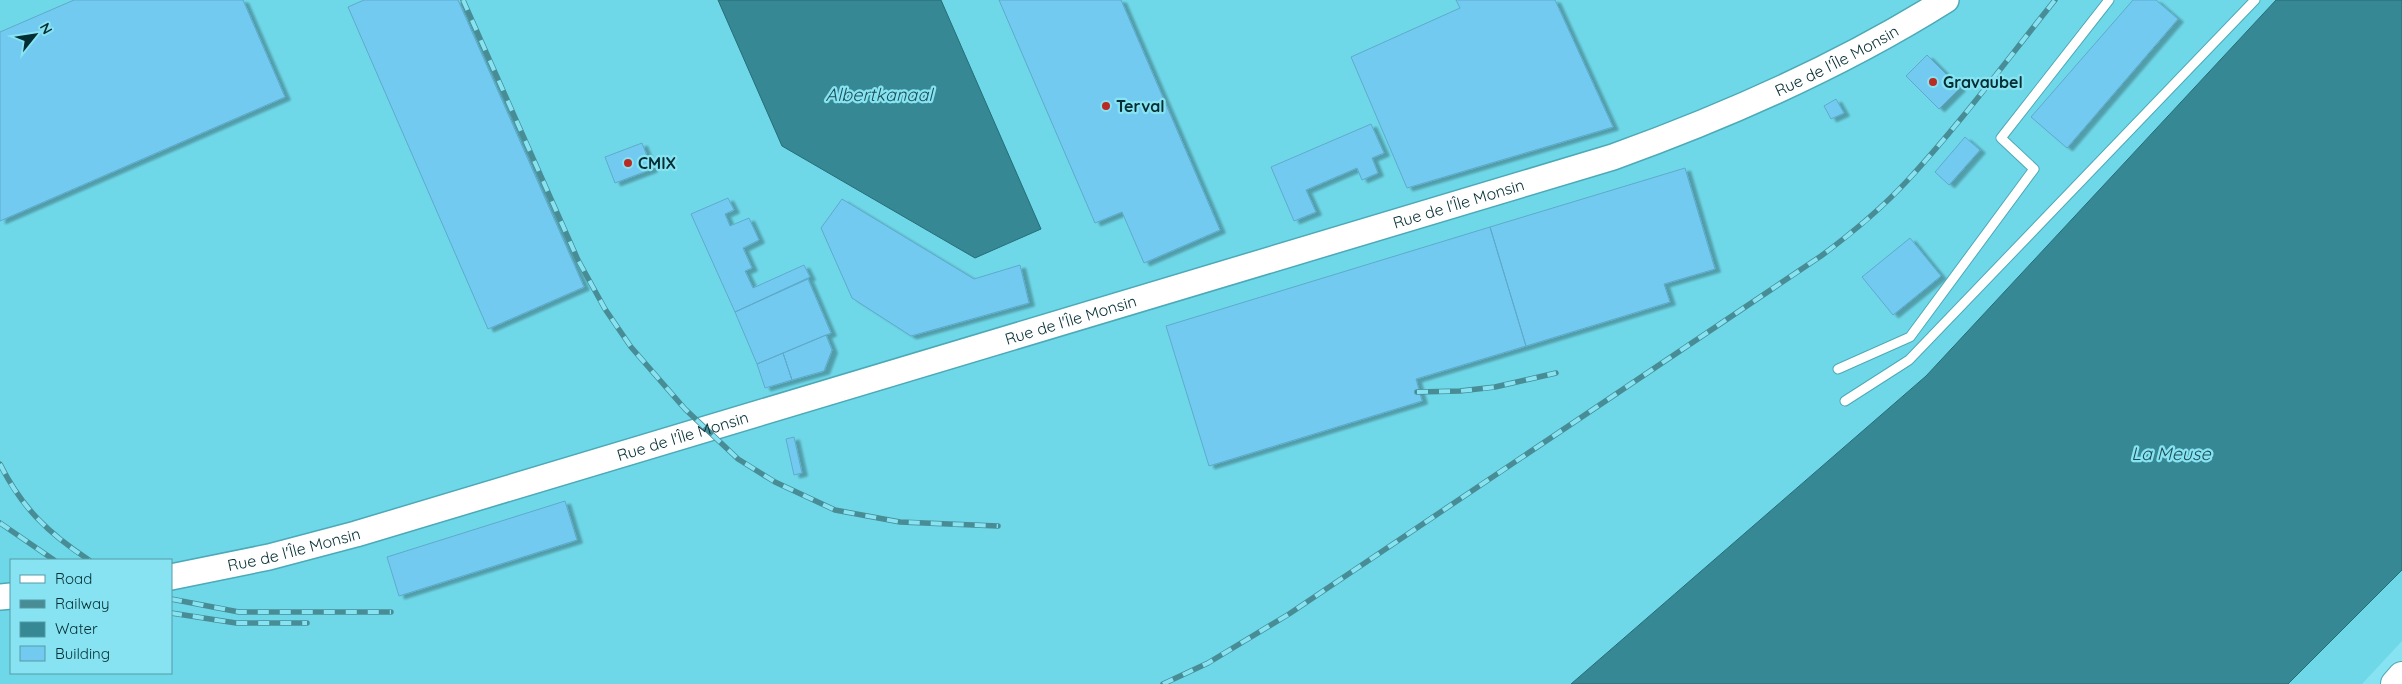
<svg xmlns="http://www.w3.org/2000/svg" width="2402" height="684" viewBox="0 0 2402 684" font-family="Quicksand,sans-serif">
	<defs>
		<filter id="shadow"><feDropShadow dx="5.5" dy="3" stdDeviation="1" flood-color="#0004"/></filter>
	</defs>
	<rect width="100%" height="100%" fill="#87e3f1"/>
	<!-- built -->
	<path fill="#6fd8e8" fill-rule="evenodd" d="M0 0H718L782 146 975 258 1040 229 941 0H2276L1926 376 1571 684H0ZM11 560H171V673H11Z
		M2402 570V641L2362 684H2288Z"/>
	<!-- water -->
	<path fill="#358894" stroke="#266d77" d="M718 0H941L1041 229 975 258 782 146Z
		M2276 0H2402V570L2288 684H1571L1926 376Z"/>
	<!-- building -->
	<path fill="#72caf1" stroke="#5eaacb" filter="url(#shadow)" d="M74 0H243L285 97 0 221V32Z
		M364 0H458L584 287 488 329 348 7Z
		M999 0H1121L1220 230 1144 263 1122 212 1095 223Z
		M1456 0H1555L1613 127 1407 188 1351 57 1460 8Z
		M2133 0H2156L2178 19 2067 148 2031 117Z
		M1927 55 1960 88 1939 109 1906 76Z
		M1836 99 1844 113 1831 119 1824 106Z
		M1371 124 1384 153 1372 158 1378 173 1362 180 1357 168 1306 190 1316 212 1294 221 1271 167Z
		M1965 137 1980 150 1949 185 1935 172Z
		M642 143 652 169 615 183 605 157Z
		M1685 168 1715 269 1664 284 1670 302 1526 346 1490 227Z
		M728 198 734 210 725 214 730 226 749 218 759 240 743 248 752 268 745 271 753 288 804 265 810 277 735 312 691 214Z
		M842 199 974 279 1020 265 1029 303 911 336 852 298 821 228Z
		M1490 227 1526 346 1416 379 1422 401 1209 466 1166 326Z
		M1910 238 1941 276 1893 315 1862 277Z
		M808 279 831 333 757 364 735 312Z
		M826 335 832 350 824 371 792 380 783 353Z
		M783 353 792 380 765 388 757 364Z
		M794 437 802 473 794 475 786 439Z
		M565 501 577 540 399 596 387 557Z"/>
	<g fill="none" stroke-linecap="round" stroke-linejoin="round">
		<defs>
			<path id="lane" d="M1838 369 1910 337 2034 169 2001 138 2109 0
				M1845 401 1909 360 2255 0"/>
			<g id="secondary">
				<path id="s1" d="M171 577 269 557 356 534 1613 157C1730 115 1841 66 1946 0"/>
				<path d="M0 597 11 596"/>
			</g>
			<path id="highway" d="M2395 684 2402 676"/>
		</defs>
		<!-- lane casing -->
		<use href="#lane" stroke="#4ca9b7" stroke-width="11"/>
		<!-- secondary casing -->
		<use href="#secondary" stroke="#4ca9b7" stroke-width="28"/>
		<!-- highway casing -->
		<use href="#highway" stroke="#4ca9b7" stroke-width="30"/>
		<!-- lane -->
		<use href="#lane" stroke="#fff" stroke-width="9"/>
		<!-- secondary -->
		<use href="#secondary" stroke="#fff" stroke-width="25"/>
		<!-- highway -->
		<use href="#highway" stroke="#fff" stroke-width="28"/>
		<defs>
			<path id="rail" d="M463 0 578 260 605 309 631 347 685 409 738 459 775 482 835 510 900 522 998 526
				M1417 392 1460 391 1495 387 1556 373
				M0 464C22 508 48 533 89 560
				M0 523 54 560
				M171 599 239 612H391
				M171 613 236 623H307
				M1163 684 1208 663 1289 614 1821 256C1852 233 1881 209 1907 181 1960 124 2006 61 2055 0"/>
		</defs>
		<!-- rail casing -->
		<use href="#rail" stroke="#488d96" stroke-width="5.5"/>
		<!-- rail -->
		<use href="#rail" stroke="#87e3f1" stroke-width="4" stroke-dasharray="11" stroke-linecap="butt"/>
	</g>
	<!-- markers -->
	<g fill="#ba2b24" stroke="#87e3f1" stroke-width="2">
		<circle cx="1933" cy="82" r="5"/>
		<circle cx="1106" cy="106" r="5"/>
		<circle cx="628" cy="163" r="5"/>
	</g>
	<g text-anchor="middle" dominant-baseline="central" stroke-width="4.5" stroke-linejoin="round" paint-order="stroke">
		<!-- street labels -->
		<g font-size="16" fill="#032e33" stroke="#87e3f1">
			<text stroke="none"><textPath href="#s1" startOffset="1746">Rue de l'Île Monsin</textPath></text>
			<text stroke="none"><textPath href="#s1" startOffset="1341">Rue de l'Île Monsin</textPath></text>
			<text stroke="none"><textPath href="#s1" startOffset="936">Rue de l'Île Monsin</textPath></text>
			<text stroke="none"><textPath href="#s1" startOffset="531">Rue de l'Île Monsin</textPath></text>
			<text stroke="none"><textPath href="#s1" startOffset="126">Rue de l'Île Monsin</textPath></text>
		</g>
		<!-- poi labels -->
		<g font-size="16" font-weight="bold" fill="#032e33" stroke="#87e3f1" text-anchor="start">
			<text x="1943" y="82">Gravaubel</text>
			<text x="1116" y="106">Terval</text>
			<text x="638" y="163">CMIX</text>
		</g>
		<!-- water labels -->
		<g font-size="18" font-style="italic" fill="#1e4e55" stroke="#87e3f1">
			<text x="879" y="94">Albertkanaal</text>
			<text x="2171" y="453">La Meuse</text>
		</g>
	</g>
	<!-- legend -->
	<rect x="10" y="559" width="162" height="115" fill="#87e3f1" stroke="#529ba5"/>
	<rect x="20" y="575" width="25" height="8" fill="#ffffff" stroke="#529ba5"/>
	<text x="55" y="584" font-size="15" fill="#032e33">Road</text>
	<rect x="20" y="600" width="25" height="8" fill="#488d96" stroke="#529ba5"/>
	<text x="55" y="609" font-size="15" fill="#032e33">Railway</text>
	<rect x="20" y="622" width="25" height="15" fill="#358894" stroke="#529ba5"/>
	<text x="55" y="634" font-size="15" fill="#032e33">Water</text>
	<rect x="20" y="646" width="25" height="15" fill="#72caf1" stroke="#529ba5"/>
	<text x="55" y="659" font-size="15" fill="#032e33">Building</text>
	<!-- north arrow -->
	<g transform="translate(35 35) rotate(60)" stroke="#87e3f1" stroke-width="4" paint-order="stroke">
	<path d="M0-4L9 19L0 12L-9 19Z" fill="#032e33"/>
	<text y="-8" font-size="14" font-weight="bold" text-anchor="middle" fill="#032e33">N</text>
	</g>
</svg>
